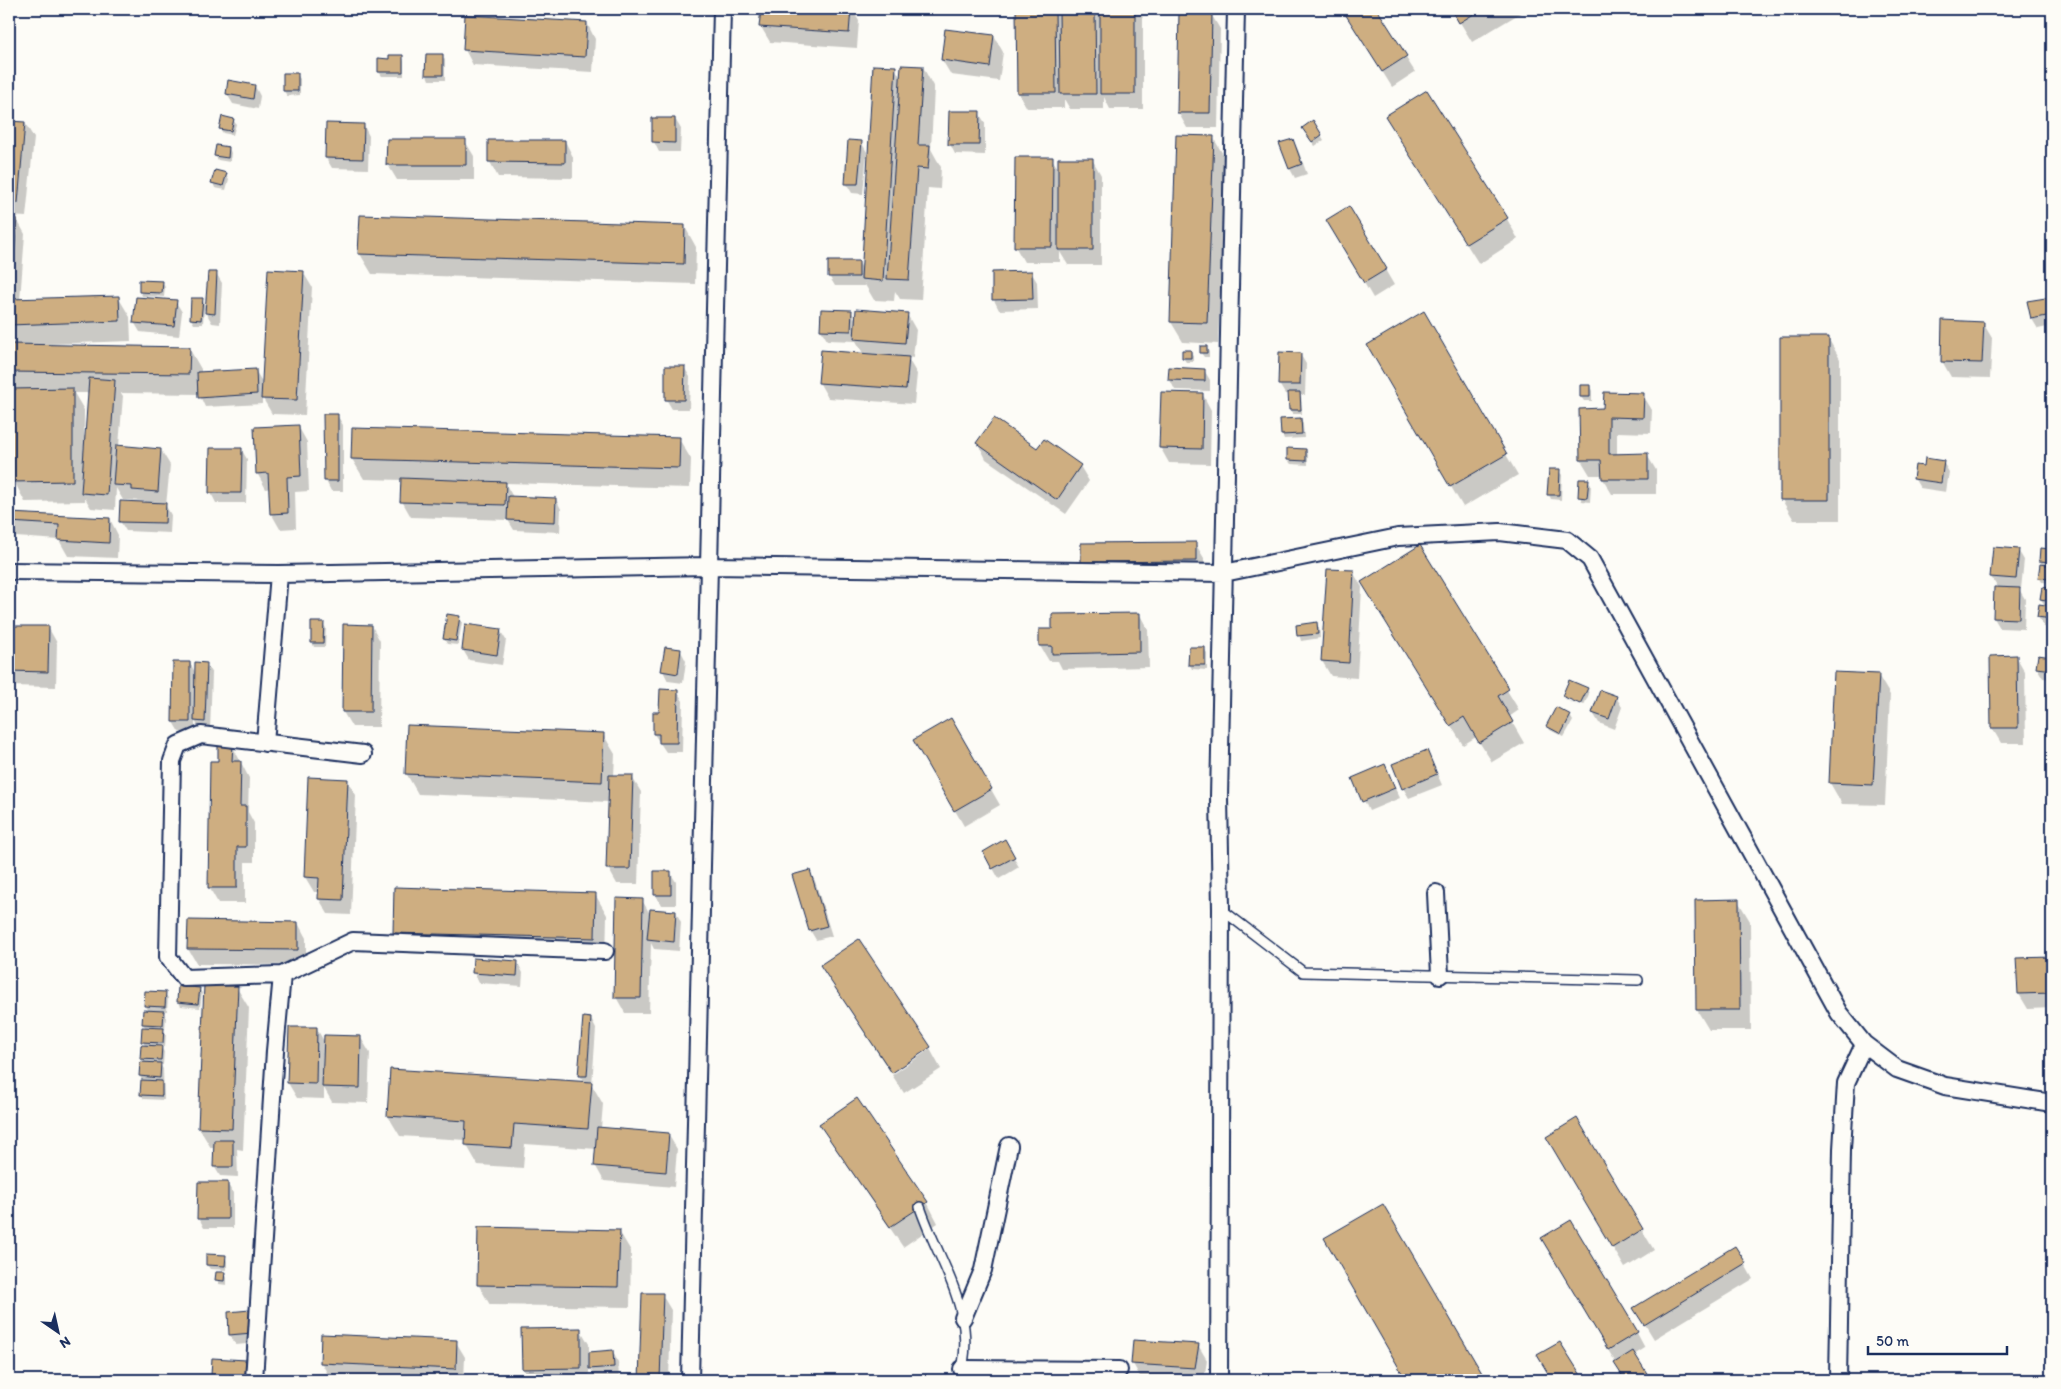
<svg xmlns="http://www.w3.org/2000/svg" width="2061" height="1389" viewBox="0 0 2061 1389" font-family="Itim,sans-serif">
	<rect width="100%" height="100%" fill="#fdfcf7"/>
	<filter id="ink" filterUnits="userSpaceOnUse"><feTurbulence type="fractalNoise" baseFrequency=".02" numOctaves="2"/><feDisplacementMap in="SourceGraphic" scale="10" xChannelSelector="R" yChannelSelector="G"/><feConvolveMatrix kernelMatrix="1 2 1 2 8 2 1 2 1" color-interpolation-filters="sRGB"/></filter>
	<g filter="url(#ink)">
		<!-- shadow -->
		<path fill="#0003" fill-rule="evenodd" d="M762 9H852L859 21 857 48 770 42 761 27Z
			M1018 9H1058L1060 13V9H1097L1101 16V9H1138L1143 18V109H1110L1104 97V109H1070L1064 99V108H1027L1018 93Z
			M1343 9H1375L1415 72 1392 87Z
			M1452 9H1527L1472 42Z
			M1211 14 1220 29 1218 128H1187L1178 112Z
			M587 23 595 39 593 72 473 65 465 50Z
			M994 36 1003 52 999 81 951 75 942 60Z
			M402 56 404 61V76H382L379 72 390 60Z
			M427 56H442L445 60V80H429L427 75Z
			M923 67 934 88 931 149 941 167 940 189 928 188 921 300 900 299 895 291 894 301 874 300 864 283V286H835L829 276 859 263 863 270 895 68 901 78Z
			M297 74 300 79V95L287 96 284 91Z
			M255 86 260 96 258 109 233 104 227 94Z
			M979 113 985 123V155L955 154 950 144Z
			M675 119 681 129 680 152H659L654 142Z
			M233 120 236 124 233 135 223 133 220 129Z
			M9 122 25 123 34 138 26 217 9 216Z
			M364 126 369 136 368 169 332 168 326 158Z
			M1306 133 1321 135 1324 140 1315 146Z
			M1213 137 1225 158 1218 344 1183 342 1171 322Z
			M1399 137 1507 219 1518 239 1479 264Z
			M1293 140 1298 150 1307 174 1295 178 1290 169Z
			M465 141 474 156V180H397L388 165Z
			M565 141 573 157V178L498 177 490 162Z
			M861 142 867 152 863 194 852 193 846 183Z
			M229 148 231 153 230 162 218 160 215 156Z
			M1052 159 1059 170 1092 159 1101 175V265H1068L1060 252V262H1024L1015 246Z
			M226 174 229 179 226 190 215 188 213 183Z
			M1349 208 1394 285 1373 298 1327 220Z
			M9 218H16L25 234 20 300 118 297 130 317 131 341 48 344V346L189 348 201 369V373L255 370 261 380V390H263L303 272 312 287 305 415 272 414 262 397V404L205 407 199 394 121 393 123 396 119 446 161 450 170 465 166 506 171 515 170 533 126 531 120 521 145 504V501L123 500 116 488 115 510 91 508 85 498V501L25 502 14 481 13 392H9ZM74 393H89L86 436H84V410Z
			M685 227 696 247 695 284 372 274 360 254Z
			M1031 272 1037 282 1038 309 999 310 994 300Z
			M216 273 222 283 220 324 212 323 204 309 203 324H194L191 319 202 300 207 308Z
			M162 282 165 287 164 297 142 296 140 291Z
			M2052 298V326L2038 329 2032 319 2029 302Z
			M176 302 182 312 179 336 140 332 134 322Z
			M851 311 856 320 907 314 916 330 913 358 907 357 917 374 914 404 828 398 819 382 864 355 856 341 827 340 821 330Z
			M1423 313 1518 475 1463 507 1368 346Z
			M1983 323 1992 338 1990 378 1951 377 1942 361Z
			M1828 338 1840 359V520H1794L1782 500Z
			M1206 347 1209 352V357H1204L1201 353Z
			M1191 351 1193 356V362H1186L1183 358Z
			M1300 354 1306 364 1305 395H1301L1302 414H1293L1290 410V394H1285L1279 384Z
			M684 367 690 377 689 409H672L666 399Z
			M1204 370 1210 380V391L1175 390 1170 380Z
			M1590 386 1592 391V401H1584L1581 397Z
			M1203 395 1211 410 1210 464 1169 463 1160 447Z
			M1643 395 1652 410 1651 433 1617 432V455H1647L1656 470V494H1612L1603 479V475H1590L1581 460 1580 410 1604 409Z
			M337 415 343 425V491H331L326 481Z
			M1301 419 1303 424 1304 438 1284 439 1282 434Z
			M298 426 307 442 309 491 295 492 296 528 280 529 271 513 270 488 266 489 257 473Z
			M679 439 691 459 690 488 505 483 513 497 556 499 561 509 560 532 514 530 508 520 411 517 402 501 403 480 364 479 352 459Z
			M978 443 1037 450 1080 466 1089 481 1066 514 986 459Z
			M241 449 247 459 246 503H216L211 493Z
			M1306 450 1308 455V465L1291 464 1288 460Z
			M1943 462 1949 472 1946 492 1920 488 1914 478 1925 467Z
			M1559 471 1562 475 1561 500 1551 499 1549 495Z
			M1588 480 1591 485 1590 502 1582 501 1580 496Z
			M9 514 110 519 118 535 117 558 68 556 59 540 16 537 9 525Z
			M1195 543 1204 558V576L1091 577 1083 562Z
			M1419 547 1519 710 1509 717 1524 743 1492 762 1476 737 1463 745 1374 602Z
			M2041 549 2052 550V583L2042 582 2039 577 2043 566 2040 561Z
			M2018 550 2024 560 2021 589H2019L2025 599 2024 629 2000 628 1994 618 1998 588 1991 577Z
			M1353 572 1362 587 1357 678 1331 676 1322 661Z
			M2043 588 2052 589V628L2044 627 2038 617 2045 606 2041 599Z
			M1140 615 1148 630 1149 667 1062 669 1058 661H1049L1040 646V631H1053Z
			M459 617 462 622 458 645 447 644 444 639Z
			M323 624 326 628 325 647H314L312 642Z
			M1316 624 1319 628 1320 638 1301 641 1297 626Z
			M372 626 380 641 379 727H352L343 712Z
			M9 627H48L57 643 56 687 9 686Z
			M500 630 506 640 502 665 469 660 463 650Z
			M1204 648 1207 653V670L1192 669 1190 665Z
			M681 651 686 661 683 683 668 681 663 671Z
			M2016 656 2025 672 2026 743H2001L1992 728 1991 657Z
			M2039 657 2052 658V679L2043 678 2037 668Z
			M190 663 196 674 206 664 212 674 210 731H201L195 721V732H179L173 722Z
			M1878 675 1890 695 1885 805 1842 804 1830 783Z
			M1587 689 1589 694 1584 705 1565 696V699L1583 708 1566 700 1563 696Z
			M677 691 683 701 682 752H666L654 734V714H661Z
			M1616 697 1622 707 1614 729 1599 723 1593 713Z
			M1570 716 1573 721 1564 737 1550 730 1548 726Z
			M951 720 1000 805 964 826 915 741Z
			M603 734 615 754 614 776 632 777 641 792 638 884H617L608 868 609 802 418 794 406 773Z
			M232 745 249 778 248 812 254 823V862H245V903H218L209 887 219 762Z
			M1427 751 1442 785 1409 798 1403 788Z
			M1385 766 1400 798 1369 811 1354 779Z
			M347 780 356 795 351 915 328 914 319 899 320 892H314L305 877Z
			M1004 841 1019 867 999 879 984 852Z
			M9 856H12L15 861 14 867 9 866Z
			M809 871 815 881 832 936 816 940 810 930Z
			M670 872 676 882V905H661L656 895Z
			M595 894 607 915 606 959 406 953 394 932Z
			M642 900 650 914 676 912 681 922 679 951 654 949 651 943 649 1013H625L616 997Z
			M1738 901 1750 921 1751 1030H1709L1697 1010Z
			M298 923 306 938V965L197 964 188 949Z
			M2052 958V1008L2028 1009 2019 994 2017 960Z
			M518 963 523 973 522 986 479 983 474 973Z
			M821 966 929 1047 891 1073Z
			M237 988 249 1008 243 1150 237 1149 238 1177 220 1176 214 1166 215 1148H211L199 1128Z
			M199 989 202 993 200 1008 181 1006 178 1002Z
			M165 994 168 998 167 1011H163L166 1017 165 1029H163L166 1034 165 1047H161L164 1052 163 1065 160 1064 163 1069 164 1100 144 1099 141 1094 142 1080 140 1076 144 1063 141 1059 145 1046 143 1041 146 1028 143 1024 149 1011 145 1005Z
			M591 1019 596 1029 592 1085 603 1104 601 1128 668 1134 677 1149 674 1187 604 1181 595 1165 597 1149 525 1144 523 1168 478 1165 466 1144V1140L400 1136 388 1116 584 1083 580 1075Z
			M317 1029 325 1043 361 1038 370 1053 368 1103 332 1102 324 1088V1099L297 1098 288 1083Z
			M930 1049 941 1069 904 1093 892 1075Z
			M1576 1120 1654 1250 1625 1268 1559 1158Z
			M821 1124 927 1202 938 1223 903 1247 833 1145Z
			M227 1183 233 1193V1228H204L199 1218Z
			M1383 1205 1485 1380H1408L1325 1239Z
			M619 1231 631 1251 630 1307 490 1305 478 1284Z
			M1735 1247 1753 1279 1654 1339 1635 1308Z
			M1551 1254 1637 1333 1645 1348 1634 1355 1650 1380H1626Z
			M225 1256 227 1261V1270L210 1269 207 1265Z
			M225 1273 227 1278V1285L219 1284 217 1280Z
			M643 1294 662 1295 671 1310 669 1380H640Z
			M250 1312 257 1343 236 1345 230 1335Z
			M580 1329 589 1344V1353L613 1352 618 1362 619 1377 596 1378 589 1366V1380H529L523 1369 522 1330Z
			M456 1342 465 1357 464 1380H383L330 1378 321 1362Z
			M1198 1345 1207 1360 1204 1380H1142L1133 1364Z
			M245 1361 251 1371V1380H215L212 1375Z"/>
		<!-- building -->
		<path fill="#ceae81" stroke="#1b2f5e" d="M761 9H851L849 33 759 27Z
			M1016 9H1055L1056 93H1017Z
			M1059 9H1095L1096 94H1060Z
			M1100 9H1135V94H1100Z
			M1342 9H1377L1407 56 1382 72Z
			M1451 9H1482L1459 23Z
			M1179 12 1212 13 1210 113H1177Z
			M465 15 587 22 585 57 463 50Z
			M945 29 994 35 990 67 941 60Z
			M426 54H443V75H425Z
			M389 55H403V72H378V58L389 59Z
			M873 65 896 66 883 281 861 279Z
			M901 65 923 66 918 145H930L928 169 917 168 909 280 887 279Z
			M283 73H298V91H283Z
			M228 80 255 85 253 99 226 94Z
			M1427 90 1508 218 1466 244 1385 116Z
			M949 111H980L979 145H948Z
			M222 116 234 119 231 131 219 129Z
			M652 118H675V143L652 142Z
			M1313 120 1322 135 1312 142 1302 128Z
			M9 121 25 122 18 203 9 202Z
			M326 123 364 124 363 159 325 158Z
			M1176 135 1214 136 1207 323 1170 322Z
			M387 139H466V165H386Z
			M1293 139 1302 164 1289 169 1279 143Z
			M488 140H565V163L488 162Z
			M848 140 862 141 858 184H845Z
			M216 145 229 147 228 158 214 156Z
			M1015 157H1053L1052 247H1014Z
			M1058 158H1093V250H1058Z
			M215 170 227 173 223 186 211 183Z
			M1349 206 1387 269 1364 283 1326 220Z
			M360 215 685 225 684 264 358 254Z
			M9 217 17 218 11 297H9Z
			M828 261H859V277H828Z
			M268 269 304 271 297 400 261 399Z
			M1032 271 1033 299 992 300V272Z
			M208 272H217L215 314 205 313Z
			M139 280 163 281 162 293 139 292Z
			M119 296 120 321 9 325V299Z
			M136 297 177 300 174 326 133 323Z
			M2052 297V315L2031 319 2027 301Z
			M191 298H203L201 320 190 319Z
			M821 309 852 310 851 331 820 330Z
			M856 309 908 313 905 343 854 339Z
			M1424 311 1507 454 1450 487 1367 345Z
			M1942 320 1984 322 1982 363 1941 362Z
			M1780 337H1829V500H1780Z
			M9 344 190 347 189 374 9 372Z
			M1200 346H1207V353H1200Z
			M821 350 909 357 906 389 818 383Z
			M1182 350H1191V358H1182Z
			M1279 352 1301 353 1300 385H1278Z
			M665 366H685L684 400H665Z
			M1169 367 1205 369V381L1168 380Z
			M256 369 257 394 198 398 197 372Z
			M89 378 115 380 107 495 81 493Z
			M1580 385H1590V397H1580Z
			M73 388V481L12 482 11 389Z
			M1161 392 1203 393 1202 449 1159 448Z
			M1288 392H1300L1301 410H1289Z
			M1604 392 1644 393 1643 418 1609 417V454L1648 453V479H1602L1601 460H1580L1579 409 1603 408Z
			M323 414H338V481H324Z
			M994 418 1037 448 1044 439 1081 465 1057 500 976 443Z
			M1301 418 1302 434 1281 435 1280 419Z
			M299 425 301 476 287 477 288 513 270 514 268 473 256 474 254 427Z
			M352 428 680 437 679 468 351 459Z
			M116 445 161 449 158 492 132 490V486L113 485Z
			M210 448H242L241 493H209Z
			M1287 448 1306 449V461L1287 460Z
			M1925 458 1944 461 1941 483 1913 479 1915 465 1924 466Z
			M1549 469H1560L1559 495H1547Z
			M401 478 506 482 505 505 400 502Z
			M1579 479H1589L1587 498 1578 497Z
			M508 496 556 498 555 522 507 520Z
			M120 501 166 503 165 523 119 522Z
			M9 513 110 518 109 543 58 540 59 525 9 522Z
			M1196 542V561L1081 562V543Z
			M1420 545 1509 689 1498 696 1513 722 1479 743 1464 717 1450 726 1361 582Z
			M1993 547 2019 549 2016 579 1990 577Z
			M2040 548 2052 549V562L2039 561Z
			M2040 564 2052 566V579L2038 578Z
			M1327 569 1354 570 1349 663 1321 661Z
			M1994 587 2020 588 2019 619 1993 618Z
			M2042 587 2052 588V601L2040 599Z
			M2039 604 2052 606V619L2037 617Z
			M1140 613V652L1052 654V646H1039V629H1052V614Z
			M447 614 460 616 456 641 443 639Z
			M311 622H324L323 643H311Z
			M1317 622 1318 634 1297 636 1296 625Z
			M343 624 372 625 371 712H342Z
			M465 624 501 629 497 655 462 650Z
			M9 626H49L48 672 9 671Z
			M665 647 681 649 678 674 661 671Z
			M1189 647H1205V665H1188Z
			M2017 655 2018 728H1991L1990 656Z
			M2038 655 2052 657V670L2036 668Z
			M173 662H190V722H172Z
			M195 662 207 663 205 722 194 721Z
			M1834 672 1879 674 1873 785 1829 783Z
			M1569 680 1588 688 1580 704 1562 696Z
			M660 689 678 690 677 743H659V734H653V712H659Z
			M1600 690 1617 696 1609 719 1592 713Z
			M1556 707 1571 715 1561 734 1546 726Z
			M951 718 992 789 954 811 913 740Z
			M407 725 604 733 602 782 405 774Z
			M218 743H233L232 761H241L240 806H246V847H237V888H208L210 761H218Z
			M1427 750 1437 774 1402 789 1392 764Z
			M1385 764 1395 788 1362 802 1352 778Z
			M609 775H633L630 869H606Z
			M308 777 348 779 343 900 318 899 319 878 304 877Z
			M1005 839 1015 857 992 869 983 852Z
			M810 870 827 926 809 931 792 875Z
			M654 871H671V895H654Z
			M394 887 596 893 595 938 393 933Z
			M616 898 643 899 641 998H614Z
			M1739 899 1740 1010H1696L1695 900Z
			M650 909 676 911 674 942 647 939Z
			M188 920 298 922V950L187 949Z
			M859 939 931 1047 892 1073 820 965Z
			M2052 957V993L2018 994 2016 958Z
			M473 958 518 961 517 976 472 973Z
			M204 985 238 986 232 1129 198 1128Z
			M178 986 200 988 198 1004 177 1002Z
			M145 991 166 992 165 1007 144 1006Z
			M143 1010 164 1011 163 1025 142 1024Z
			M583 1017 591 1018 587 1076H578Z
			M142 1027 164 1028 163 1043 141 1042Z
			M289 1027H317L316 1084 287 1083Z
			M324 1035 361 1036 360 1088 322 1087Z
			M141 1045 162 1046 161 1060 140 1059Z
			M140 1062 161 1063 160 1078 139 1076Z
			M390 1069 592 1082 588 1129 514 1124 512 1148 465 1145 466 1121 387 1116Z
			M141 1080 162 1081V1096L140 1095Z
			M857 1098 928 1202 890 1227 819 1124Z
			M1577 1118 1643 1229 1612 1248 1546 1137Z
			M597 1127 669 1133 666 1172 594 1166Z
			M214 1140H233V1167H213Z
			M198 1182H228V1219H197Z
			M1383 1204 1486 1380H1406L1324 1238Z
			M1571 1220 1638 1332 1608 1350 1541 1238Z
			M478 1227 620 1230 618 1287 477 1285Z
			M1735 1246 1746 1263 1644 1325 1633 1308Z
			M206 1254 226 1255 225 1266 206 1265Z
			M216 1272H225L224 1281 215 1280Z
			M642 1293H663L660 1380H639Z
			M250 1310 252 1333 229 1335 228 1312Z
			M581 1328V1368L522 1369 521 1329Z
			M321 1334 457 1340 456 1369 320 1363Z
			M1133 1340 1199 1344 1195 1368 1131 1364Z
			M1560 1342 1584 1380H1552L1537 1355Z
			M613 1350 614 1367 589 1369V1352Z
			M1633 1351 1648 1375 1639 1380H1625L1614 1363Z
			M212 1358 246 1360 245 1377 211 1375Z"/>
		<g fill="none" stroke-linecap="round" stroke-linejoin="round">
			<defs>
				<path id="service" d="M1221 909 1303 972 1638 980
					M920 1207C940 1266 980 1315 959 1380"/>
				<path id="minor" d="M9 571 279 574 708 566 1224 573 1398 537 1500 532 1567 540 1590 559 1839 1013 1864 1044 1897 1069 1945 1086 2052 1103
					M265 743 279 574
					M363 754 201 735 178 745 172 761 168 957 184 978 282 975 353 941 605 951
					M1436 893 1440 975
					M963 1318 983 1270 1009 1146
					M962 1369 1119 1370
					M254 1380 275 1051 282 975
					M690 1380 722 9
					M1219 1380 1221 909 1219 797 1236 9
					M1838 1380 1842 1149 1846 1083 1864 1044"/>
			</defs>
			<!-- service casing -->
			<use href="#service" stroke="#1b2f5e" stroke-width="12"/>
			<!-- minor casing -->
			<use href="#minor" stroke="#1b2f5e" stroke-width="20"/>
			<!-- service -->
			<use href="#service" stroke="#fdfcf7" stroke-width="9"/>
			<!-- minor -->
			<use href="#minor" stroke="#fdfcf7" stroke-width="16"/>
		</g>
	</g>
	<!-- margin -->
	<rect width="2061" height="1389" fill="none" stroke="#fdfcf7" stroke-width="30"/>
	<rect x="15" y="15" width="2031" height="1359" fill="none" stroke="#1b2f5e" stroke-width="2" filter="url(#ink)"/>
	<!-- north arrow -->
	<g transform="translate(58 1332) rotate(146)" stroke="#fdfcf7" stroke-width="4" paint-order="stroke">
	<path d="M0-4L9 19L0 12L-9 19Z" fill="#1b2f5e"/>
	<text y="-8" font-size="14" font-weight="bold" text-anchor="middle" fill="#1b2f5e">N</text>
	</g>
	<!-- scale -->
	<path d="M1868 1346v8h139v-8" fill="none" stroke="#1b2f5e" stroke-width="2.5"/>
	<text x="1876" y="1346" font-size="15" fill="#1b2f5e" stroke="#fdfcf7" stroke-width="4" paint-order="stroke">50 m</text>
</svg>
